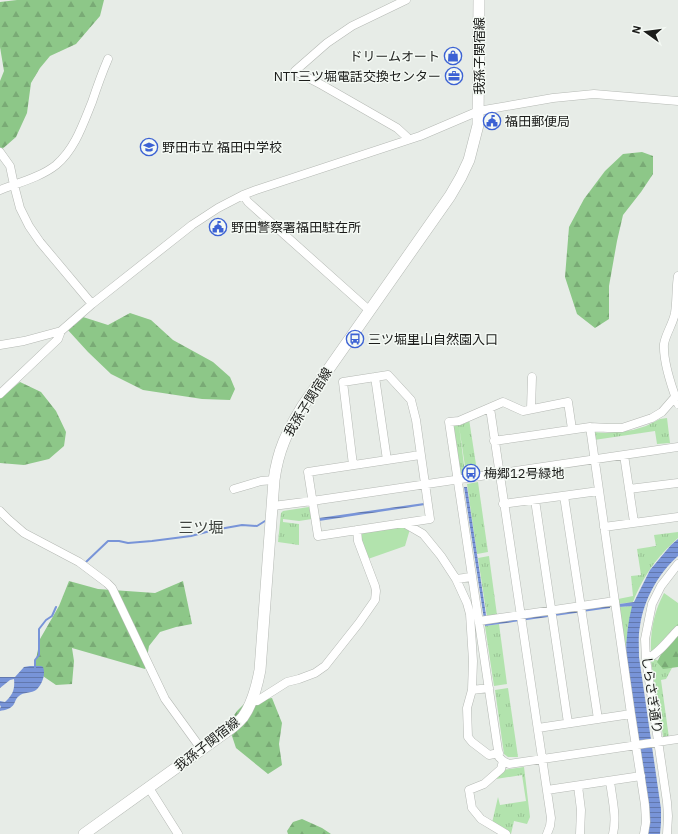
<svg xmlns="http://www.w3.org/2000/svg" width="678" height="834" viewBox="0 0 678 834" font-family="'IBM Plex Sans','Noto Sans JP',sans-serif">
	<defs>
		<pattern id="grass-tufts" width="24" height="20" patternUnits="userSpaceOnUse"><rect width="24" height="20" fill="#b2e3ad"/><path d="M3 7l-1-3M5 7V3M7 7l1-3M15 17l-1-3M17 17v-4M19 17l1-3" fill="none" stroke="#98c294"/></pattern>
		<pattern id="forest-firs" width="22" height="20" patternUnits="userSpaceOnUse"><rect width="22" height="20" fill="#8dc788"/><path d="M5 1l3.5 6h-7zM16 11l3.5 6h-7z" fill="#79aa75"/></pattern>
		<pattern id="water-rules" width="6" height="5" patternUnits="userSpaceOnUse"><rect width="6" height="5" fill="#7894d8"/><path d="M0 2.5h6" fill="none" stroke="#6278ae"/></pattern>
	</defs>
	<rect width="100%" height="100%" fill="#e7ece7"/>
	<!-- grass -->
	<path fill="url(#grass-tufts)" d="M667 418 670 443 657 444 655 431 594 440 593 432 606 433 633 430 646 426 660 419Z
		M469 419 477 471 466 473 459 426 465 473 460 474 452 427 454 424Z
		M478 482 488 552 477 554 467 484Z
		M309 507 310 508 312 519 299 521 283 519V522L299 524V545L278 542 281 513 283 511Z
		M678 532V538C656 558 644 575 633 602L618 604V599L633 596 631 576 641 575 637 549 656 546 654 535Z
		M489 556 497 615 487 617 478 558Z
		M633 606 628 627 626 648H625L619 607Z
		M499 624 507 684 494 686 485 626Z
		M654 659 673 666 666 679 661 680 669 738 663 737V736L651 662Z
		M508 688 518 757H508L504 754 495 690Z
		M524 767 530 817 527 824 514 821 511 834 492 823 498 797 500 805 526 801 522 775 496 779 495 777 502 770Z"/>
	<!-- forest -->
	<path fill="url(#forest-firs)" d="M17 0H104L100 16 76 44 50 56 40 68 31 83 27 113 16 137 0 151V81L4 71 0 47V2Z
		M642 152 653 156V174L641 192 623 215 617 241 609 286V319L595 328 577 314 565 277 569 227 584 199 605 171 623 154Z
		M130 313 151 320 173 340 213 362 230 377 235 389 230 400 202 399 143 390 111 374 88 352 67 329 83 317 108 325Z
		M20 382 41 392 56 411 66 432 64 446 49 459 24 465 0 463V398Z
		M69 581 98 589 155 593 183 581 192 624 176 627 160 632 149 646 145 669 72 648 74 661 72 684 56 685 34 670 40 639 59 606Z
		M678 622V667L663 669 657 662Z
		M272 698 282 723 279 744 282 765 268 774 236 748 228 724 237 711 246 702Z
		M302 819 322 828 331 834H288L287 831 293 822Z"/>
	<!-- park -->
	<path fill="#b2e3ad" d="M405 526 410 529 405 546 368 559 360 535 361 532Z
		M664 593 678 603V624L651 653C650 631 654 612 664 593Z"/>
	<!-- water -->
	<path fill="url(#water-rules)" d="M464 487H467L487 622 610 605V608L485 626Z
		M424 503 425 505 319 521V518Z
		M678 539V556C658 574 644 599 640 626 638 636 639 647 639 657L661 809V823L660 834H648L649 810 648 798 626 655C626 638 628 622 632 606L619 607V604L634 602 650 570 671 545Z
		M30 666H41L43 667C46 674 42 685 36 690 32 693 23 692 19 696 16 698 15 702 14 704 11 709 5 710 0 711V708L1 707 0 705V701L5 702C13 695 15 689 14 679L10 680 0 688V677H15L24 667Z"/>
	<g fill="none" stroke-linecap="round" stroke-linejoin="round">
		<!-- stream -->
		<path stroke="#7894d8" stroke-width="2" d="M86 562 108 541H119L128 543 152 541 191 536 214 530 242 525 257 526 265 521
			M35 668V660L39 655V629L46 620 52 616 56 607"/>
		<defs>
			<path id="minor" d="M406 0 352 26 327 43 295 71 322 85 397 128 409 139
				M0 152 10 166 14 185 20 208 29 226 40 242 92 304
				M0 190C18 183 41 177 56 165 75 149 83 124 92 102 97 87 102 73 108 59
				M243 195 248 202 370 311
				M678 276C676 288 677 300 675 313 673 324 666 333 664 344 663 361 672 388 678 404
				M0 345 24 341 61 331 92 304 192 225 218 208 243 195 256 190 420 136 474 113 484 110 553 98 594 94 678 101
				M375 377 387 460
				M0 394 58 339 61 331
				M490 408 551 818 550 826 547 834
				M531 409 532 377
				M590 427 631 714 645 805 646 822 644 834
				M572 429 568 402 523 411 503 402 459 421 449 422 499 757 503 761 509 764 678 739
				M494 441 590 427 608 428H622L652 418 662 412 675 397 678 396
				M624 455 634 522
				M353 465 343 382 388 375 411 400 416 420 430 519 318 536 308 472 420 455
				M234 489 261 481 274 480
				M629 489 678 483
				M564 496 598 719
				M535 500 568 723
				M503 504 599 491
				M273 506 312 501 678 447
				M0 511 9 520 24 533 79 562 107 583 112 588 165 699 202 750
				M404 523 423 534 441 556 456 579 467 603 470 614 473 661 472 690 467 708 468 737 472 742 489 755 499 753
				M604 527 678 517
				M456 579 472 577
				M479 621 615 601
				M646 659C658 655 669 639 678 630
				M472 690 489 688
				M251 701H257L287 682 299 679 315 673 325 666 359 623 375 600 376 591 375 586 358 541 357 530
				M538 728 631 714
				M503 761 501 769 484 784 469 790 472 808 481 819 506 834
				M610 781C612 798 617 817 613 834
				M578 786 581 810 580 834
				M149 788 178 834
				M547 790 641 776
				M667 834 668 816 667 802 646 659 645 639 652 604 661 586 678 564"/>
			<path id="major" d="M84 834 226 732C232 728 238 723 243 717 253 703 257 686 260 670L274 480C278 450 287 432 302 407L450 196 461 177 469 160 478 125 479 0"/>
		</defs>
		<!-- minor casing -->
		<use href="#minor" stroke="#b5b9b4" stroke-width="9"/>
		<!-- major casing -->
		<use href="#major" stroke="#b5b9b4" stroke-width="12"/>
		<!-- minor -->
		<use href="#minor" stroke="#fff" stroke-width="8"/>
		<!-- major -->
		<use href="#major" stroke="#fff" stroke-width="11"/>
	</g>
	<!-- icons -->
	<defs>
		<symbol id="shop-ring" viewBox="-11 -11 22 22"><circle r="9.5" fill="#f4f9f4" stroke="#3c62d4" stroke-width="1.5"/><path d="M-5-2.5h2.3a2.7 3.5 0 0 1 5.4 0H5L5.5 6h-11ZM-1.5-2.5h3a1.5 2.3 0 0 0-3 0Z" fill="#3c62d4"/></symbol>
		<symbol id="office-ring" viewBox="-11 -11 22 22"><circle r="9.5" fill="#f4f9f4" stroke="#3c62d4" stroke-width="1.5"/><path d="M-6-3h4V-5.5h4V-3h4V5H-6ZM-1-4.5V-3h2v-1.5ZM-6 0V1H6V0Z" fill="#3c62d4"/></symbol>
		<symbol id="civic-ring" viewBox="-11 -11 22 22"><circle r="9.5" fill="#f4f9f4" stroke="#3c62d4" stroke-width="1.5"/><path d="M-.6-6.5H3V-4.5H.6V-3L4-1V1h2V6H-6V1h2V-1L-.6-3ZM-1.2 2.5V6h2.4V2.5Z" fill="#3c62d4"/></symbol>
		<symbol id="school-ring" viewBox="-11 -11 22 22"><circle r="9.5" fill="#f4f9f4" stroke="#3c62d4" stroke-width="1.5"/><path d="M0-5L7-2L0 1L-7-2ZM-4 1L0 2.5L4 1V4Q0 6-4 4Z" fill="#3c62d4"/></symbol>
		<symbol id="bus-ring" viewBox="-11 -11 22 22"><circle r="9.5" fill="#f4f9f4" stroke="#3c62d4" stroke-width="1.5"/><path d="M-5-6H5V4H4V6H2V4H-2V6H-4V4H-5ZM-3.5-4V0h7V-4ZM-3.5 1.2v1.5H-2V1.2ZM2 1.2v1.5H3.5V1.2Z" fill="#3c62d4"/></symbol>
	</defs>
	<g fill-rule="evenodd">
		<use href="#shop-ring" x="443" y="46" width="20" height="20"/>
		<use href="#office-ring" x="444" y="66" width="20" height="20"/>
		<use href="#civic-ring" x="482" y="111" width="20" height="20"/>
		<use href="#school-ring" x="139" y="137" width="20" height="20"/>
		<use href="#civic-ring" x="208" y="217" width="20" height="20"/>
		<use href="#bus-ring" x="345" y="329" width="20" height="20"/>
		<use href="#bus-ring" x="461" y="463" width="20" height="20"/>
	</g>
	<g text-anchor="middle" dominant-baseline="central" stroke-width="3" stroke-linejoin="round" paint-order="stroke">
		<!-- poi labels -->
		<g font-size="13" fill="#1b1c1a" stroke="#f4f9f4" text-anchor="start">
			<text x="440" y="56" text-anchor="end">ドリームオート</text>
			<text x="441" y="76" text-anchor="end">NTT三ツ堀電話交換センター</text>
			<text x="505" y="121">福田郵便局</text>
			<text x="162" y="147">野田市立 福田中学校</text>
			<text x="231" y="227">野田警察署福田駐在所</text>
			<text x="368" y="339">三ツ堀里山自然園入口</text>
			<text x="484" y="473">梅郷12号緑地</text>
		</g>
		<!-- street labels -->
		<g font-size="13" fill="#1b1c1a" stroke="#f4f9f4">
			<text transform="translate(479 56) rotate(-90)">我孫子関宿線</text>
			<text transform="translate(308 402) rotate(-58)">我孫子関宿線</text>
			<text transform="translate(652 695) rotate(82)">しらさぎ通り</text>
			<text transform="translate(207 744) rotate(-38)">我孫子関宿線</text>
		</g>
		<!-- quarter labels -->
		<g font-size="15" fill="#3e423e" stroke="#f4f9f4">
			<text x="201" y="527">三ツ堀</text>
		</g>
	</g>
	<!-- north arrow -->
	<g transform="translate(646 32) rotate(284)" stroke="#f4f9f4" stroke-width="3" paint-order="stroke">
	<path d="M0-3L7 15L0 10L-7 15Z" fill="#1b1c1a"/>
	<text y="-6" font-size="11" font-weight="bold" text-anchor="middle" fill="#1b1c1a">N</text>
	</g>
</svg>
